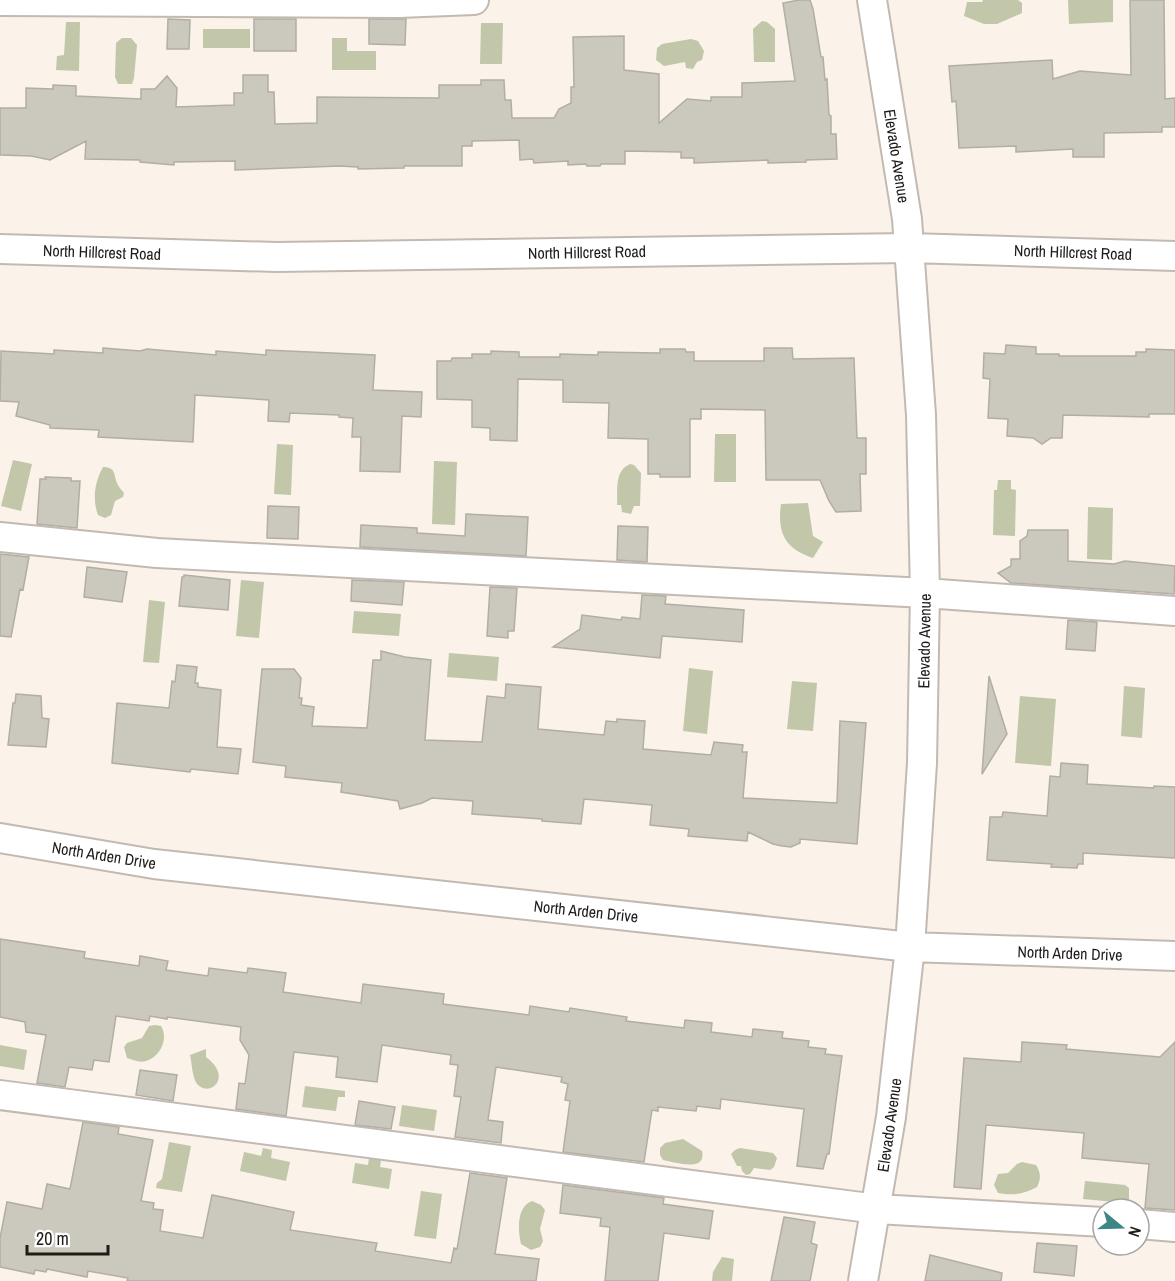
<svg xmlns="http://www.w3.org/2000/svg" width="1175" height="1281" viewBox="0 0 1175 1281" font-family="'Archivo Narrow',sans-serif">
	<rect width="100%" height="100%" fill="#fbf2ea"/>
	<!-- water -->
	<path fill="#c1c7a8" d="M983 0H1018L1022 3V13L997 24H984L964 16 967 2H982Z
		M1068 0H1113V22L1069 24Z
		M762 21 767 22 775 29V62H754L753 29Z
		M66 22H80L79 71 56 70 57 56 64 55Z
		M481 23H503L502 64H480Z
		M203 29H250V48H203Z
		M122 38H131L137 45 134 78 132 84H118L115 77 116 43Z
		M332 38H347V51H376V70H332Z
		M691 39 698 41 704 51 702 60 697 62 693 69 686 68 685 62 664 66 656 60 657 48 662 44Z
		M715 434H736V482H714Z
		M277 444 293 445 291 495 274 494Z
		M13 460 32 464 21 511 1 506Z
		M434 461 457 462 455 525 432 524Z
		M630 464 634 465 641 473 640 506H634L631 514 622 512 621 505H617C618 490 614 471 630 464Z
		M103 467C117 467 113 476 118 485 119 488 122 490 124 493L123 497 115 501 111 515 105 518 98 515C92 499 95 481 103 467Z
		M998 480H1011V489L1016 490 1015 536 993 535 994 490H997Z
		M808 503 813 536 823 542 813 558C785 549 777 533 781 504Z
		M1088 507 1113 508 1112 560 1087 559Z
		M241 580 264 582 259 638 236 636Z
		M149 600 165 602 159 663 143 662Z
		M354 611 401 614 399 636 352 633Z
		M449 653 499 657 497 681 447 677Z
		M689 668 713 671 707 734 683 731Z
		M792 681 817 683 813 731 787 729Z
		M1124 686 1145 688 1142 738 1121 736Z
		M1020 696 1056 699 1051 766 1015 763Z
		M155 1025 161 1026C169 1039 160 1057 146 1061 139 1063 134 1060 127 1058L124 1047 127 1043 142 1038 149 1026Z
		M0 1045 27 1050 24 1070 0 1066Z
		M206 1049V1057C234 1078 209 1098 197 1084 192 1077 192 1063 190 1055Z
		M305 1086 345 1091V1097H338L336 1111 302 1107Z
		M402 1105 437 1110 434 1131 399 1126Z
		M683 1139 702 1151C707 1173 675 1162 663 1160L660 1155V1148L665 1143Z
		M169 1142 191 1146 182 1192 156 1188 157 1183 162 1179Z
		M263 1148 272 1150 271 1158 290 1162 286 1181 240 1171 244 1152 261 1156Z
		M740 1148 773 1153 777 1158 774 1167 770 1170 754 1168 750 1174 746 1175 742 1171 741 1166H737L731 1154 735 1150Z
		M369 1158 381 1160 380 1167 392 1169 389 1189 352 1183 355 1163 368 1165Z
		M1022 1162 1036 1165C1041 1173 1041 1179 1037 1187 1023 1194 1014 1196 998 1193L994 1185 998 1174 1008 1173 1017 1164Z
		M1085 1181 1125 1185 1129 1188V1199L1125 1203 1083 1199Z
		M421 1191 442 1194 436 1239 414 1236Z
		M532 1201 541 1205 545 1210 540 1229 543 1241 540 1247 531 1250 521 1244C518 1231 516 1207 532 1201Z
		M722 1257 734 1259 732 1281H712L713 1272Z"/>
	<!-- building -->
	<path fill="#cbc8be" stroke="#b1aea5" stroke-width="1.5" d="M799 0H810L813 9 821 57H823L825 80 827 79 829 115 831 116V134H836L837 159 806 160V162L768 163V160L694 163V158H681V152L625 151V164H601L600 166H587L586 164 568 165V161L534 163 533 159 520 160 519 140 472 141V146H462V166H404V168L358 169V167L339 166 235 170V161L174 162V165L140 162V160L85 159 86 141 50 160 31 156 0 155V108H26V88L53 89V85L76 86V96L141 99V89H155L167 76 177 88 176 107 234 105V93H243V75H268V92H274L275 124 317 123V97L439 98V85H481V80H504L505 100H511L512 118H554L559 109 571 103V87H574L573 37 624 36V70L659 74V123L687 99 711 101V97H742V83L795 81 783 3Z
		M1130 0H1164L1165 99 1175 98V127H1162V132L1104 133V157H1073V149L1016 152V146L959 148 956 101 952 102 949 66 1052 60 1053 79 1080 71 1131 75Z
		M168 19 190 20 189 49H167Z
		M254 19H296V51H254Z
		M369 19H406L405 45 369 44Z
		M1006 345 1036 347V354H1059V356H1136V352H1146V349L1175 350V414H1149V417L1063 415 1062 438H1051L1042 444 1033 438 1007 436 1008 419 988 418 990 379 983 378 984 353 1005 354Z
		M103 348 140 351 147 349 216 355V351L266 355V350L375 355 373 390 422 392 421 417 402 416 400 472 360 471 361 437H352L353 418 339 417V415L290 413 289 422 268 421 269 400 195 395 193 442 98 437 99 430 50 428V425L16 416 19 402 0 401 1 351 54 354V350L103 353Z
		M764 348H792L793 359 854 358 857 438H866V474H860L861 511 836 512 829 501 820 480H766L765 410 701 409V419H690V477H660V474H648V439L608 438 609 403 563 402V380L518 379 517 441 490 440V428L472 427V400L437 399V361H451L452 358H472V354H491V351L519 352V357H560V354L598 355V352L660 353V349H685L686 352H694V361H764Z
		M45 477 71 478V481H80L77 528 37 524 40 479H46Z
		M268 506 299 507 298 539 267 538Z
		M466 514 528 517 526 556 360 547 361 525 417 528V533L465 536Z
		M618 526 648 527 647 562 617 560Z
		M1028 530H1068V561L1114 564 1125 561 1175 566 1174 594 1011 583 998 573 1011 566V559H1020V541L1027 536Z
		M0 554 29 557 23 590 20 589 11 637 0 636Z
		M87 567 127 572 122 602 84 597Z
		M184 575 230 580 228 610 179 606 182 577H184Z
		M352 580 404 582 402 605 351 601Z
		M490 587 517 588 514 631H508V638L487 636Z
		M642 595 666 596 665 604 744 610 742 642 662 636 660 658 553 647 580 629 582 615 621 620 622 617 640 619Z
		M1068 620 1097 622 1095 651 1066 649Z
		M381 651 405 657 431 660 425 740 482 742 487 696 505 698 506 684 541 687 538 729 604 735 606 721 617 722V719L645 721 643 749 711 755 714 742 743 745 742 752H747L743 798 837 803 840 721 866 723 857 844 800 839V843L791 847 782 846 773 844 748 832 747 841 688 836 689 829 650 825 652 805 584 799 581 824 542 821V819L472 814 473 801 432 798 422 803 400 809 398 801 341 792 342 783 285 777 286 766 253 762 262 669H294L301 678 299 698H302L301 705 314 707 312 726 367 728 373 660H381Z
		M177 665 197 667 195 683H198V687L221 690 217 747 241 749 238 774 191 769 190 772 112 763 117 703 169 708 172 681 175 682Z
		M989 676 1007 734 982 774Z
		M16 694 41 696 42 718 49 719 46 747 8 745 13 703H15Z
		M1061 763 1088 765 1087 784 1154 788V786L1175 787V858L1083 853V864H1078L1077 868 1051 867 1052 864 987 860 990 817H1002L1003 812 1047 816 1050 776 1060 777Z
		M0 939 85 952 84 958 139 966 140 956 168 961 166 970 208 976 209 968 247 973 248 968 286 973 283 992 361 1003 363 984 444 994 443 1004 529 1015 530 1006 569 1012 570 1008 627 1017 626 1021 684 1028 685 1020 712 1023 711 1032 752 1037 753 1029 783 1032 782 1038 809 1041 808 1047 826 1049 825 1054 842 1056 829 1154H827L823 1169 797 1166 804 1109 721 1099 720 1109 697 1106 696 1111 658 1107V1111L652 1110 644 1162 563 1152 570 1101 565 1100 568 1084 561 1082 562 1077 496 1067 488 1120 503 1122 501 1143 455 1137 461 1097 454 1096 458 1065 450 1064 451 1055 382 1045 377 1082 336 1077 338 1057 294 1052 286 1116 236 1109 239 1083 245 1084 249 1055 240 1040 241 1027 167 1017V1019L150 1016 149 1021 116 1016 109 1062 94 1060 92 1070 69 1067 65 1087 37 1083 46 1035 26 1032 25 1022 0 1017Z
		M1022 1042 1067 1045 1066 1049 1160 1057 1175 1042V1210L1145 1208 1149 1164 1082 1158 1084 1133 986 1125 981 1189 954 1187 964 1058 1021 1062Z
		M140 1070 177 1075 173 1101 136 1095Z
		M359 1101 395 1107 391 1129 355 1125Z
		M83 1122 119 1127 118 1134 153 1140 141 1201 154 1203 153 1209 163 1210 160 1231 203 1238 212 1195 294 1212 290 1230 377 1243 375 1251 451 1263 454 1248 457 1249 470 1173 507 1178 495 1254 539 1259 536 1281H127L128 1278 88 1271 87 1277 47 1269 46 1272 35 1270 34 1274 0 1267V1238L7 1202 42 1209 47 1184 70 1189Z
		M563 1185 664 1198 663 1204 713 1211 709 1239 664 1233 658 1281H605L610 1227 600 1226 601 1218 560 1213Z
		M784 1217 815 1222 811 1243 817 1245 810 1281H771Z
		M1037 1243 1077 1246 1074 1276 1034 1272Z
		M930 1255 1002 1273 1001 1281H925Z"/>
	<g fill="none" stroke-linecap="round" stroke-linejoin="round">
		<defs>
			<path id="minor" d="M0 1 398 3 474 0
				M0 249 276 257 909 248 1175 256
				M0 537 157 553 925 593 1175 611
				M0 838 154 864 910 947 1175 956
				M0 1095 877 1209 1103 1222
				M1139 1224 1175 1227
				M863 1281 891 1117 910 947 922 763 925 593 921 415 907 219 872 0"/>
		</defs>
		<!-- minor casing -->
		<use href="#minor" stroke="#c2bab2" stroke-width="32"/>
		<!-- minor -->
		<use href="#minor" stroke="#fff" stroke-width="28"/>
	</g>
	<g text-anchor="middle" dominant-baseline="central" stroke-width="4.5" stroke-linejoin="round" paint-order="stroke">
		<!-- street labels -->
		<g font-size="16" fill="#1e1b18" stroke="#fff">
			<text transform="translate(897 156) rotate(81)">Elevado Avenue</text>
			<text transform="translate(102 252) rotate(2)">North Hillcrest Road</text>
			<text transform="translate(587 252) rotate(-1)">North Hillcrest Road</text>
			<text transform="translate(1073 252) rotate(2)">North Hillcrest Road</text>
			<text transform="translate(924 641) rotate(-89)">Elevado Avenue</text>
			<text transform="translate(104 855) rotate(9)">North Arden Drive</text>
			<text transform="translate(586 911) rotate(6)">North Arden Drive</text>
			<text transform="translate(1070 953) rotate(2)">North Arden Drive</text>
			<text transform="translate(889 1125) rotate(-82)">Elevado Avenue</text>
		</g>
	</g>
	<!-- north arrow -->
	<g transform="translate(1121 1227) rotate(109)"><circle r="28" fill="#ffffff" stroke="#a5a4a3" stroke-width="1.5"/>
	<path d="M0-4.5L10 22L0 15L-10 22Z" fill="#3e8686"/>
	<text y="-9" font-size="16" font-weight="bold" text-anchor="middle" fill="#1e1b18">N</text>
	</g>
	<!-- scale -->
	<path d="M27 1245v9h81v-9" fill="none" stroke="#1e1b18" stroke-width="3"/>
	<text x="36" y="1245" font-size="18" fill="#1e1b18" stroke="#ffffff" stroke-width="4.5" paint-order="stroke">20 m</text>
</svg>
